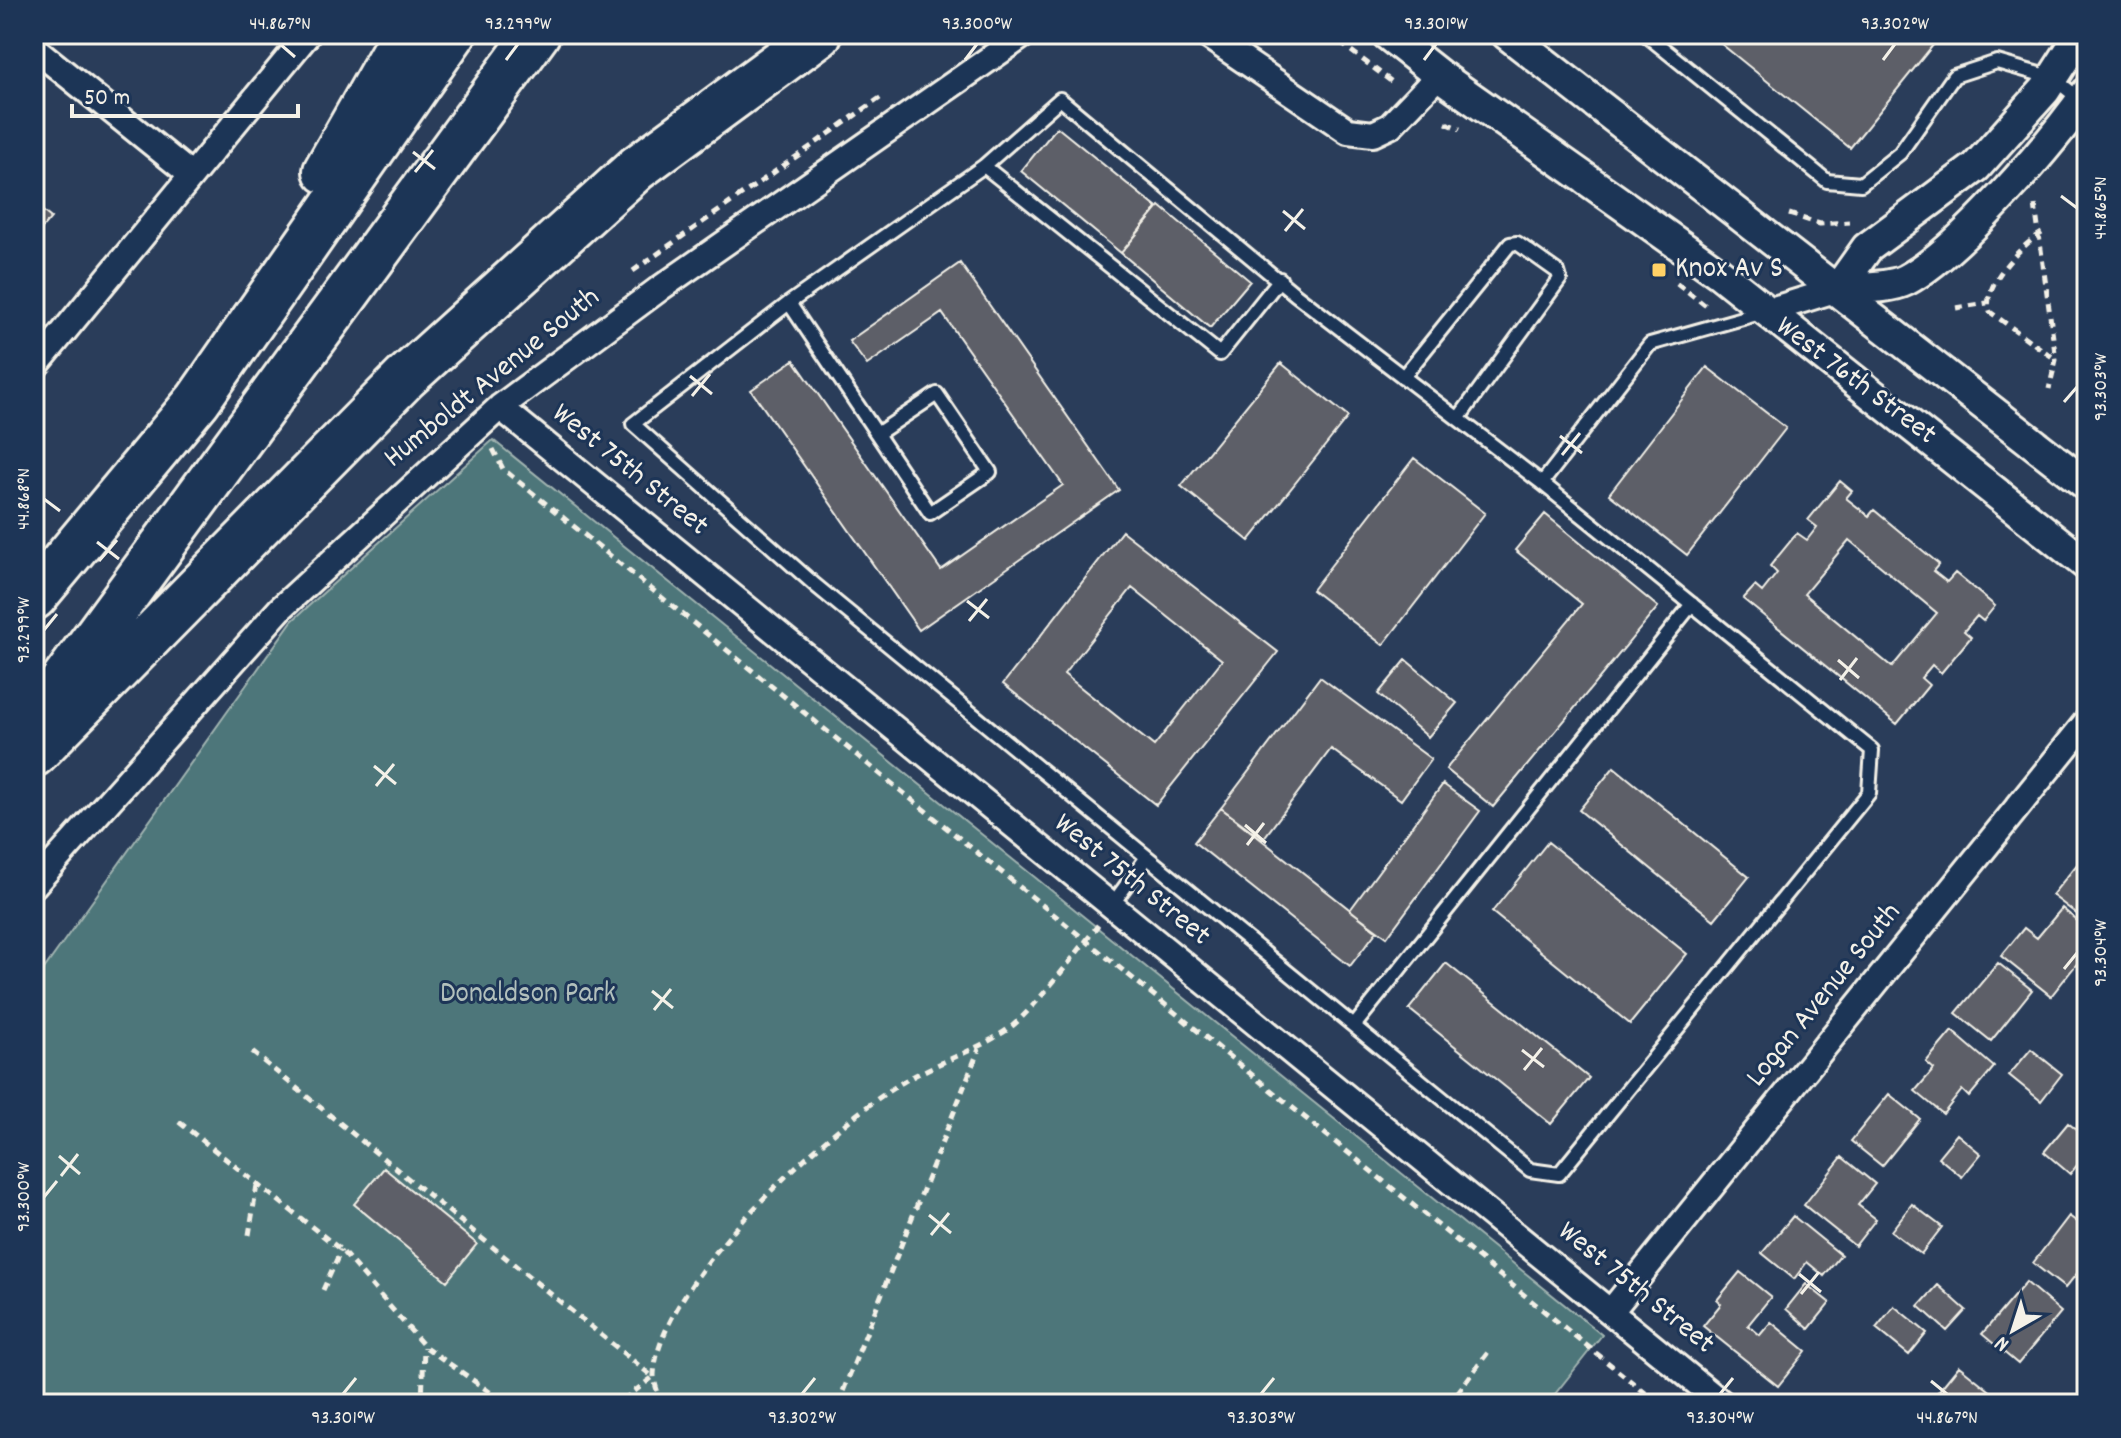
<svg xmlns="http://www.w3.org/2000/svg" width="2121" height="1438" viewBox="0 0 2121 1438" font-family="Dekko,sans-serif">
	<rect width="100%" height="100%" fill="#2a3d5a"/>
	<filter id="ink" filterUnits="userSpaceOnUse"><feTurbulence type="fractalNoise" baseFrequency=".0125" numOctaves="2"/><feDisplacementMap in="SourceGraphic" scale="16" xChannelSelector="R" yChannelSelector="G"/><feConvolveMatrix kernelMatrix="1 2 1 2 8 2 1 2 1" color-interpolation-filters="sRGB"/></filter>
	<g filter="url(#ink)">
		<!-- green -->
		<path fill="#4e767a" stroke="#a1b4b1" stroke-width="2" d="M493 440 1602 1335 1547 1404H34V983L292 621Z"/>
		<!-- building -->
		<path fill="#5d5f67" stroke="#f4f1e8" stroke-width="2" fill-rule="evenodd" d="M1709 34H1942L1850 148Z
			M1057 127 1157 208 1121 253 1021 171Z
			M34 204 51 218 34 238Z
			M1160 206 1250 281 1210 328 1121 253Z
			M960 263 1119 490 919 630 751 390 794 360 941 570 1063 485 942 313 867 365 849 341Z
			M1281 363 1348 417 1249 541 1181 486Z
			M1707 367 1786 428 1687 555 1609 494Z
			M1414 458 1485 513 1383 645 1312 590Z
			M1840 481 1852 491 1846 498 1869 516 1874 510 1939 564 1933 571 1947 582 1955 573 1995 606 1983 621 1977 616 1964 631 1971 637 1941 673 1932 665 1921 678 1929 685 1897 724 1743 599 1755 586 1762 592 1777 573 1770 566 1797 533 1807 540 1817 527 1808 520ZM1849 540 1937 613 1892 667 1804 594Z
			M1545 514 1658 607 1493 807 1446 769 1582 604 1515 550Z
			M1122 531 1278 652 1156 805 1003 684ZM1132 588 1222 660 1154 746 1064 674Z
			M1406 660 1457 703 1428 737 1378 694Z
			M1320 677 1431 759 1401 800 1331 749 1263 839 1221 808Z
			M1614 767 1749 877 1714 920 1579 810Z
			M1443 784 1480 811 1387 937 1350 910Z
			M1221 808 1377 931 1350 966 1194 842Z
			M1548 842 1687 954 1630 1024 1492 912Z
			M2087 852V922L2052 895Z
			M2062 908 2087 929V951L2051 996 2001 956 2024 928 2037 938Z
			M1446 963 1589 1078 1551 1124 1409 1009Z
			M1998 963 2032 990 1991 1041 1956 1013Z
			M1952 1031 1994 1067 1969 1097 1962 1090 1943 1114 1915 1091 1934 1069 1926 1062Z
			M2031 1049 2062 1074 2041 1101 2009 1075Z
			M1889 1094 1920 1119 1882 1166 1851 1141Z
			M2068 1123 2087 1138V1153L2070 1174 2044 1152Z
			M1957 1134 1981 1154 1962 1177 1938 1157Z
			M1842 1157 1875 1184 1858 1205 1876 1219 1855 1246 1804 1205Z
			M384 1168 477 1244 447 1281 354 1204Z
			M1912 1204 1942 1227 1921 1254 1891 1231Z
			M1793 1216 1841 1255 1824 1276 1807 1262 1794 1279 1762 1253Z
			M2069 1216 2087 1229V1277L2079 1271 2065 1288 2033 1263Z
			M1740 1272 1771 1297 1748 1325 1760 1335 1771 1322 1806 1351 1778 1386 1703 1326 1721 1304 1717 1300Z
			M2026 1282 2061 1312 2018 1364 1982 1334Z
			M1806 1284 1830 1303 1809 1329 1786 1309Z
			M1938 1285 1966 1310 1947 1331 1919 1306Z
			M1894 1306 1927 1333 1909 1355 1876 1328Z
			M1959 1366 1999 1398 1995 1404H1928Z"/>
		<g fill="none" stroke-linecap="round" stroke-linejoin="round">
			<defs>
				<path id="service" d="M1645 34 1827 181 1861 184 1900 153 1954 76 1997 62 2053 78 2082 101
					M984 166 1220 354 1280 279
					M789 303 930 513 990 472 937 394 877 434
					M1403 377 1510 244 1517 243 1558 272 1560 279 1458 419
					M1147 857 815 585 633 424 789 303 984 166 1060 99 1295 294 1542 483
					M1111 906 1147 857 1530 1170 1559 1174 1869 793 1872 750 1542 483 1650 344 1764 312
					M1354 1026 1692 604"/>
				<path id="minor" d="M1205 34 1348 131 1373 134 1390 126 1439 75
					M34 48 190 174
					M1764 312 1838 289
					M34 368 308 34
					M500 407 1723 1404
					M34 885 281 608 500 407 659 289 1025 34
					M1612 1310 2087 721"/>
				<path id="tertiary" d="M1387 34 1439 75 1719 273 2087 565
					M1507 34 2087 485
					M1838 289 1867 248 1976 167 2045 90 2081 34
					M1838 289C1858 287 1888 289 1906 280 1959 252 2051 144 2087 93"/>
				<path id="motorway" d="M326 171 404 34
					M34 597 198 400 453 34
					M34 721 537 34
					M34 754 405 378 637 168 819 34"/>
			</defs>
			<!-- service casing -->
			<use href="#service" stroke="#f4f1e8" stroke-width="18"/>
			<!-- minor casing -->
			<use href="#minor" stroke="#f4f1e8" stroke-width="30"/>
			<!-- tertiary casing -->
			<use href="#tertiary" stroke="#f4f1e8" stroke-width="36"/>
			<!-- motorway casing -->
			<use href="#motorway" stroke="#f4f1e8" stroke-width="50"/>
			<!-- path -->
			<path stroke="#f4f1e8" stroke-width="5" stroke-dasharray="8 6" stroke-linecap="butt" d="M1329 34 1392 82 1390 85
				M1446 123 1460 129
				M2035 205 2056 360 2049 389
				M1789 214 1820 224 1849 222
				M2042 233C2021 245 1980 287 1990 312L2055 359
				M633 271 880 98
				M1677 283 1706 306
				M1956 308 1987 303
				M493 449 503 469 1659 1404
				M252 1052 653 1377 618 1404
				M179 1122 341 1250 424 1346 507 1404
				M249 1235 257 1185
				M323 1290 341 1250
				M422 1404 424 1347
				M662 1404C659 1395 654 1384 654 1375 658 1283 828 1127 903 1082 939 1061 978 1051 1011 1027 1034 1009 1079 950 1098 925
				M838 1404 979 1049
				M1449 1404 1489 1351"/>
			<!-- service -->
			<use href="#service" stroke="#1d3557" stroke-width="12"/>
			<!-- minor -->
			<use href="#minor" stroke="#1d3557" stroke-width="24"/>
			<!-- tertiary -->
			<use href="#tertiary" stroke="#1d3557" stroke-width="30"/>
			<!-- motorway -->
			<use href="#motorway" stroke="#1d3557" stroke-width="44"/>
		</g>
	</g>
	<!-- ticks -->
	<path fill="none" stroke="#f4f1e8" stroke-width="3" d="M280 44 295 57M506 60 518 44M965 60 977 44M1424 60 1436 44M1883 60 1895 44M413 152 435 169M415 172 433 150M2061 196 2077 208M1283 211 1305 229M1285 231 1303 209M690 376 712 394M692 396 710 374M2064 402 2077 387M1560 436 1582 453M1562 455 1580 433M44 499 60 511M97 542 119 559M99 561 117 540M967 601 989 618M969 621 987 599M44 630 57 614M1838 660 1859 678M1840 680 1857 658M374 766 396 784M376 786 394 764M1245 825 1266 843M1247 845 1264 823M2064 969 2077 953M652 991 673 1008M654 1010 671 989M1522 1050 1544 1067M1524 1070 1542 1048M59 1156 80 1174M61 1176 78 1154M44 1197 57 1181M929 1215 951 1233M931 1235 949 1213M1799 1274 1821 1292M1801 1294 1819 1272M1931 1381 1947 1394M343 1394 356 1378M802 1394 815 1378M1261 1394 1274 1378M1720 1394 1733 1378"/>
	<!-- markers -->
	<rect fill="#ffd166" stroke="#1d3557" stroke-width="3" x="1651" y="262" width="16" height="16" rx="4"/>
	<g text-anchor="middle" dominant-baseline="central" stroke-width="6" stroke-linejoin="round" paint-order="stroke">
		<!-- poi labels -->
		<g font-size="30" fill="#f4f1e8" stroke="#1d3557" text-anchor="start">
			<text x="1675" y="270">Knox Av S</text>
		</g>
		<!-- street labels -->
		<g font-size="30" fill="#f4f1e8" stroke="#1d3557">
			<text transform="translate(493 379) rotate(-39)">Humboldt Avenue South</text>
			<text transform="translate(1855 382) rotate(37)">West 76th Street</text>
			<text transform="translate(629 471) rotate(39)">West 75th Street</text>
			<text transform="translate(1131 881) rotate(39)">West 75th Street</text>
			<text transform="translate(1825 996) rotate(-51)">Logan Avenue South</text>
			<text transform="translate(1635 1289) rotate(39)">West 75th Street</text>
		</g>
		<!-- park labels -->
		<g font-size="30" fill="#b2c0bc" stroke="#1d3557">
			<text x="528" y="995">Donaldson Park</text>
		</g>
	</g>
	<!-- margin -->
	<rect width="2121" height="1438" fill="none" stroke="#1d3557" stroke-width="88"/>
	<!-- north arrow -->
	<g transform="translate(2013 1330) rotate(219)" stroke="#1d3557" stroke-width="6" paint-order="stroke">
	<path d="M0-6L14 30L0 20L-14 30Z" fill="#f4f1e8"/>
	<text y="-12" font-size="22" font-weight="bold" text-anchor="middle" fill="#f4f1e8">N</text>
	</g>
	<!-- scale -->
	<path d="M72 104v12h226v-12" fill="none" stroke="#f4f1e8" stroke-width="4"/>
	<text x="84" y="104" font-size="24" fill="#f4f1e8" stroke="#1d3557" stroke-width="6" paint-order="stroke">50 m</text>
	<rect x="44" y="44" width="2033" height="1350" fill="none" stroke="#f4f1e8" stroke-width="3"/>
	<g font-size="20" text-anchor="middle" fill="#f4f1e8">
		<text x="280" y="29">44.867°N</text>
		<text x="518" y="29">93.299°W</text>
		<text x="977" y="29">93.300°W</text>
		<text x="1436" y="29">93.301°W</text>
		<text x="1895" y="29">93.302°W</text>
		<text transform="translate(2099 208) rotate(-90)" y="7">44.865°N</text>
		<text transform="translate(2099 387) rotate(-90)" y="7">93.303°W</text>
		<text transform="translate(22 499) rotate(-90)" y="7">44.868°N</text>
		<text transform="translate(22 630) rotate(-90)" y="7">93.299°W</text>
		<text transform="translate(2099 953) rotate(-90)" y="7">93.304°W</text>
		<text transform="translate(22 1197) rotate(-90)" y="7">93.300°W</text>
		<text x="343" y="1423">93.301°W</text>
		<text x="802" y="1423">93.302°W</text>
		<text x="1261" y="1423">93.303°W</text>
		<text x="1720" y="1423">93.304°W</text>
		<text x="1947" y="1423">44.867°N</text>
	</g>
</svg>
